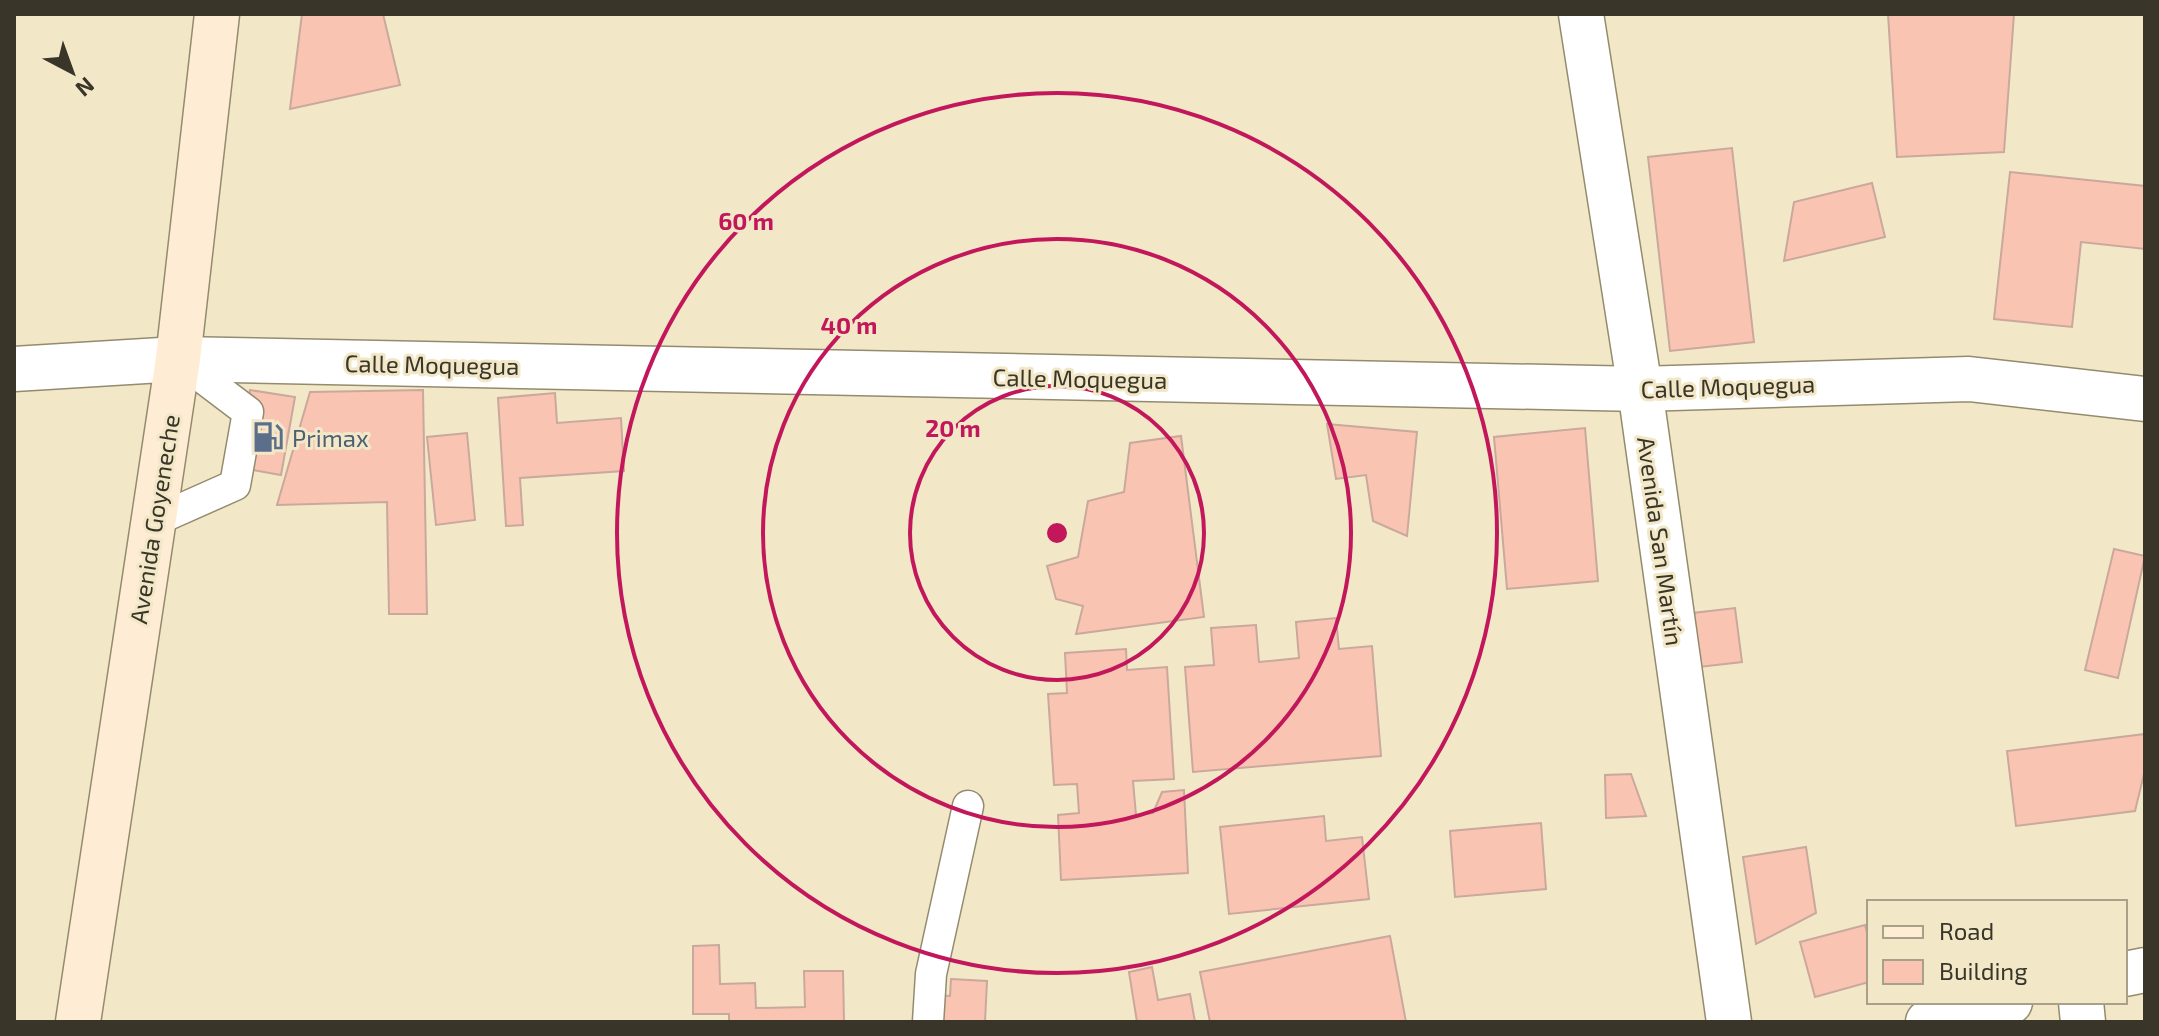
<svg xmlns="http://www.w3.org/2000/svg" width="2159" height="1036" viewBox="0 0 2159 1036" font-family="'Exo 2',sans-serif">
	<rect width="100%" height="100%" fill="#f2e8c8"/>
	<!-- building -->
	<path fill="#fac4b2" stroke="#caa89d" stroke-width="2" d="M302 14H383L400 85 290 109Z
		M1888 14H2014L2004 152 1897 157Z
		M1732 148 1754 342 1670 351 1648 157Z
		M2010 172 2145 186V249L2081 242 2072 327 1994 319Z
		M1872 183 1885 237 1784 261 1794 202Z
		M250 390 295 397 281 475 236 467Z
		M423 390 427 614H389L387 502 277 505 310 392Z
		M555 393 557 423 621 418 624 471 520 478 523 525 506 526 498 398Z
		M1327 424 1417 432 1407 536 1373 521 1366 475 1336 479Z
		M1585 428 1598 581 1507 589 1494 437Z
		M467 433 475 520 436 525 427 437Z
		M1181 436 1204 617 1076 634 1083 606 1056 599 1047 566 1078 557 1088 501 1124 492 1130 443Z
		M2114 549 2145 556 2118 678 2085 670Z
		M1735 608 1742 662 1699 667 1693 613Z
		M1336 618 1339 649 1372 646 1381 756 1193 772 1185 667 1214 665 1211 628 1256 625 1259 662 1299 658 1296 622Z
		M1126 649 1127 670 1167 667 1174 779 1133 781 1136 815 1153 813 1162 792 1184 790 1188 873 1061 880 1058 815 1079 813 1077 784 1054 785 1048 694 1067 693 1065 653Z
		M2145 734V770L2135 811 2016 826 2007 751Z
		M1631 774 1646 816 1606 818 1605 775Z
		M1324 816 1326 841 1362 837 1369 899 1229 914 1220 827Z
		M1541 823 1546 889 1455 897 1450 831Z
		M1806 847 1816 913 1756 944 1743 857Z
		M1865 925 1869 940V982L1815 997 1800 942Z
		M1390 936 1406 1022H1210L1200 972Z
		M719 945 720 984 755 983 756 1008 805 1007 804 971H843L844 1022H729V1014H693V946Z
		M1152 967 1158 1000 1190 994 1195 1022H1137L1129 972Z
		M951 979 987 981 985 1022H923L924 994 950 996Z"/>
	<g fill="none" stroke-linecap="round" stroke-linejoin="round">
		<defs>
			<path id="service" d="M154 521 235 485 248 412 178 359
				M928 1022 931 974 968 806"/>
			<path id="pedestrian" d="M2081 1002 2083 1022"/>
			<path id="minor" d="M178 359 1640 389 1969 379 2145 399
				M2125 974 2145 970
				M1928 1022 2010 1002"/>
			<path id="tertiary" d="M1581 14 1640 389 1729 1022
				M14 369 178 359"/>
			<path id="secondary" d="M78 1022 178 359 217 14"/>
		</defs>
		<!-- service casing -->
		<use href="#service" stroke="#948b6e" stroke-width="33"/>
		<!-- pedestrian casing -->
		<use href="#pedestrian" stroke="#948b6e" stroke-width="47"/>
		<!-- minor casing -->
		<use href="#minor" stroke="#948b6e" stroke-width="47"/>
		<!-- tertiary casing -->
		<use href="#tertiary" stroke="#948b6e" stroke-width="47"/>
		<!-- secondary casing -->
		<use href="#secondary" stroke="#948b6e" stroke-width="47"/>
		<!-- service -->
		<use href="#service" stroke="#fff" stroke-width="30"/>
		<!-- pedestrian -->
		<use href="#pedestrian" stroke="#fff" stroke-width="44"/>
		<!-- minor -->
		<use href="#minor" stroke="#fff" stroke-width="44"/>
		<!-- tertiary -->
		<use href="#tertiary" stroke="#fff" stroke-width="44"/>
		<!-- secondary -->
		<use href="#secondary" stroke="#feedd4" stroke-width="44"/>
	</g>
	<!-- distance rings -->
	<g fill="none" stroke="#c2185b" stroke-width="4">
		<circle cx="1057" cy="533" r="147"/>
		<circle cx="1057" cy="533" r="294"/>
		<circle cx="1057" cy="533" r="440"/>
	</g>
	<!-- icons -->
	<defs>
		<symbol id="fuel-bare" viewBox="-9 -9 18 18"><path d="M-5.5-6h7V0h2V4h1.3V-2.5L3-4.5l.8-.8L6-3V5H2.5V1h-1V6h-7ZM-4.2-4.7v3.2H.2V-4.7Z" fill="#5c6f8a" stroke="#f2e8c8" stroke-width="2.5" paint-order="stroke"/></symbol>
	</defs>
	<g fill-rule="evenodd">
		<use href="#fuel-bare" x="246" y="415" width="44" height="44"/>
	</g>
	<g text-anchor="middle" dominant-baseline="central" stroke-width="6" stroke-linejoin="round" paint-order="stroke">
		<!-- street labels -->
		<g font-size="24" fill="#393529" stroke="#f2e8c8">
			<text transform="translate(432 364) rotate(1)">Calle Moquegua</text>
			<text transform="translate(1080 378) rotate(1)">Calle Moquegua</text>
			<text transform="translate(1728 386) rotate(-2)">Calle Moquegua</text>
			<text transform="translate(154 519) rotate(-81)">Avenida Goyeneche</text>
			<text transform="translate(1661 541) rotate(82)">Avenida San Martín</text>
		</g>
		<!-- service labels -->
		<g font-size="24" fill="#4e5e75" stroke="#f2e8c8" text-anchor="start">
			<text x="292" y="437">Primax</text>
		</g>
	</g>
	<circle cx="1057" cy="533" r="12" fill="#c2185b" stroke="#f2e8c8" stroke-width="4"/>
	<g font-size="24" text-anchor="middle" font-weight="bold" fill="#c2185b" stroke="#f2e8c8" stroke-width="6" stroke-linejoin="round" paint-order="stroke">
		<text x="746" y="230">60 m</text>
		<text x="849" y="334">40 m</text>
		<text x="953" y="437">20 m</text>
	</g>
	<!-- border -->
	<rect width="2159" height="1036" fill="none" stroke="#393529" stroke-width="32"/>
	<!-- legend -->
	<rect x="1867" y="900" width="260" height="104" fill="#f2e8c8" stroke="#a8a088" stroke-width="2"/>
	<rect x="1883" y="926" width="40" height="12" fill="#feedd4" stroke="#a8a088" stroke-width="2"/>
	<text x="1939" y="940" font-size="24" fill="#393529">Road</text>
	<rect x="1883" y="960" width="40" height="24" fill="#fac4b2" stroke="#a8a088" stroke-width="2"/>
	<text x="1939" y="980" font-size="24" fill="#393529">Building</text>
	<!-- north arrow -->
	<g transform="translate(72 72) rotate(139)" stroke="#f2e8c8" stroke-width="6" paint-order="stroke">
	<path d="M0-6L14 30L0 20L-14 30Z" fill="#393529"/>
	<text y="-12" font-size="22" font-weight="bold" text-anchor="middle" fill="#393529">N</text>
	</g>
</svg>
